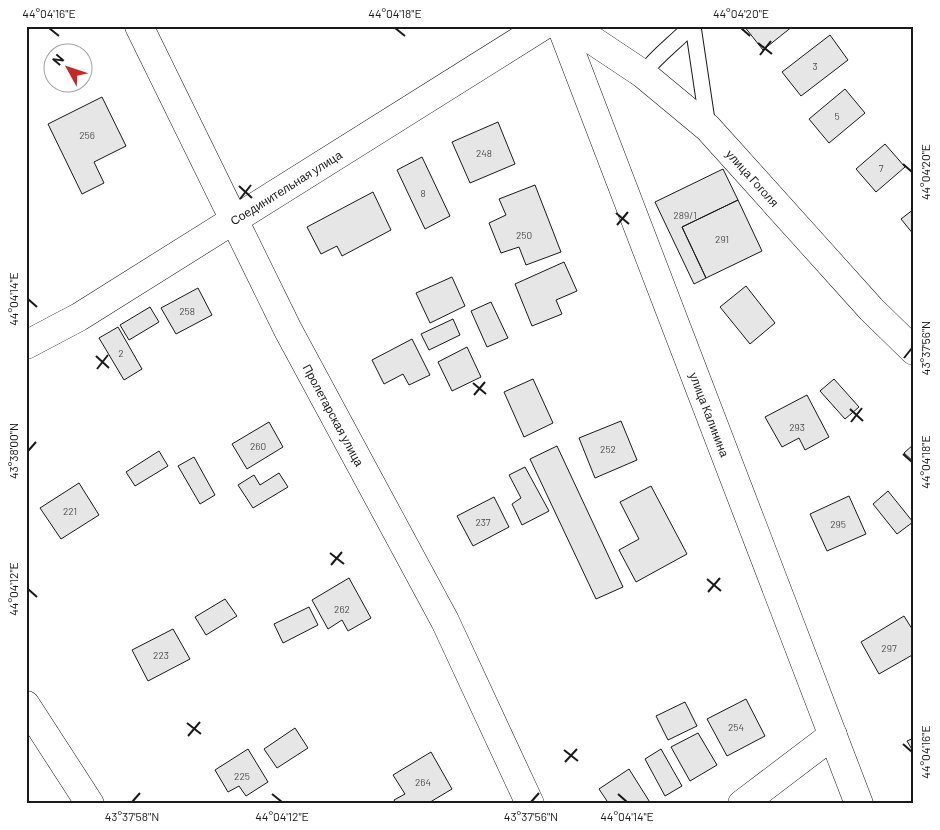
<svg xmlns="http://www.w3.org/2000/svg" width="940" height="830" viewBox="0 0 940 830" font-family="Barlow,sans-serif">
	<rect width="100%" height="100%" fill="#fff"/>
	<!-- building -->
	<path fill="#e6e6e6" stroke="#1a1a1a" d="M744 26H793L763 50Z
		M830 35 848 60 801 96 782 72Z
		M845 89 865 113 829 143 809 119Z
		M102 97 126 146 94 162 104 183 82 194 48 124Z
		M498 122 515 164 470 183 452 142Z
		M885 144 905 167 876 192 856 169Z
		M422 157 450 216 425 229 397 170Z
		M723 169 738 200 682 227 706 278 694 284 655 202Z
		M535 185 561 252 526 265 519 247 501 253 489 223 506 215 499 199Z
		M373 192 391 230 342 256 337 246 321 254 307 227Z
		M738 200 762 251 706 278 682 227Z
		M914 209V235L901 219Z
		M564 262 577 291 556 300 562 314 532 326 515 284Z
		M452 277 465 306 430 323 416 293Z
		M746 286 775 323 750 344 720 307Z
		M198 288 212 315 176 334 161 308Z
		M491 302 508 338 487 347 471 311Z
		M150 307 159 322 129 340 120 325Z
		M453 319 460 335 429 350 421 334Z
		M118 327 142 369 124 380 99 338Z
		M412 339 430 375 409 385 403 374 384 384 372 360Z
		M467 347 481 377 452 391 438 362Z
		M533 379 553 423 524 437 504 392Z
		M834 379 859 407 845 419 820 391Z
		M807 395 829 437 805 450 799 438 782 447 765 417Z
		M621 421 637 460 595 478 579 438Z
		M269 422 283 447 247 469 232 444Z
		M914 444V462L904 453Z
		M557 446 623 587 596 599 530 459Z
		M159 451 168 466 135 486 126 472Z
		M194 457 215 495 200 504 178 466Z
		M525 467 549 511 522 525 512 504 521 498 509 475Z
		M279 473 288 487 253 508 238 485 254 475 260 485Z
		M79 483 99 515 61 539 40 508Z
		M651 486 687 554 636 582 619 550 639 539 620 502Z
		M888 491 913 522 897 534 873 504Z
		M849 496 866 534 827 551 810 514Z
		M494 497 509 527 473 546 457 516Z
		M349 578 371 618 348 631 342 620 328 629 312 600Z
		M225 599 237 616 206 635 195 617Z
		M309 607 318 625 283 643 274 624Z
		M904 616 914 632V654L879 674 861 642Z
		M173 629 190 659 148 681 132 650Z
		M746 699 765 736 727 756 707 719Z
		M685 702 697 726 668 740 656 716Z
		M295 728 308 748 277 768 264 749Z
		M698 733 717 765 690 781 671 747Z
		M914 738V753L907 741Z
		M248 749 268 782 246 796 239 786 228 792 215 770Z
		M661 749 682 786 665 796 645 759Z
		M431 752 452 789 427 804H396L394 800 405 794 393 775Z
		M629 769 651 804H609L599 789Z"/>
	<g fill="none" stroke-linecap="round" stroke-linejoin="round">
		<defs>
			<path id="service" d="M693 26 708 127
				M643 74C657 55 675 43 691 26"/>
			<g id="minor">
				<path id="s1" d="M139 26 288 330 445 621 530 804"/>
				<path id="s2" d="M571 26 643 74 708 128 871 309 914 351"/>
				<path id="s3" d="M26 345 79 317 543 26"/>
				<path d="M742 804 833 735"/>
			</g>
			<g id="tertiary">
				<path id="s4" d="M561 26 859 804"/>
				<path d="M26 705 90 804"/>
			</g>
		</defs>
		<!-- service casing -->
		<use href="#service" stroke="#1a1a1a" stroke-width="17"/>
		<!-- minor casing -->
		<use href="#minor" stroke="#1a1a1a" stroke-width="29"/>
		<!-- tertiary casing -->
		<use href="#tertiary" stroke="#1a1a1a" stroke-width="29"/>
		<!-- service -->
		<use href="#service" stroke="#fff" stroke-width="15"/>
		<!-- minor -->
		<use href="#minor" stroke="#fff" stroke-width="28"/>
		<!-- tertiary -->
		<use href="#tertiary" stroke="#fff" stroke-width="28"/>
	</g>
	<!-- ticks -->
	<path fill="none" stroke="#1a1a1a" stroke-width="2" d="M49 28 59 36M395 28 405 36M741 28 750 36M758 43 772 54M760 55 771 41M903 164 912 172M239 186 252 198M240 199 251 185M616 213 629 224M617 225 628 212M28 299 37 307M96 356 109 368M904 358 912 348M97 369 108 355M473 383 486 394M474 395 485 382M850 409 863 421M851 422 862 408M28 451 36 442M903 454 912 462M330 553 344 564M331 565 342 552M707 579 721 591M28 589 37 597M708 592 720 578M187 723 201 734M188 736 200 722M903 744 912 752M564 750 578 761M565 762 577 749M272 794 282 802M618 794 627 802M132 802 140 793M531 802 539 793"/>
	<g text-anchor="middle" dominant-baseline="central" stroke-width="4" stroke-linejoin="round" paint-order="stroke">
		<!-- number labels -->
		<g font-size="10" fill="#4d4d4d">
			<text x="815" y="66">3</text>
			<text x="837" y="116">5</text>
			<text x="87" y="135">256</text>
			<text x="484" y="153">248</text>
			<text x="881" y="168">7</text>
			<text x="423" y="193">8</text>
			<text x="685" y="215">289/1</text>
			<text x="524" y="235">250</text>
			<text x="722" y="239">291</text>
			<text x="187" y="311">258</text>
			<text x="121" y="353">2</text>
			<text x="797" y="427">293</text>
			<text x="258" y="446">260</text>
			<text x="608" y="449">252</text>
			<text x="70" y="511">221</text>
			<text x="483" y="522">237</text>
			<text x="838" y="524">295</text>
			<text x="342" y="609">262</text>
			<text x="889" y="648">297</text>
			<text x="161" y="655">223</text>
			<text x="736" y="727">254</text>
			<text x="242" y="776">225</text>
			<text x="423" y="782">264</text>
		</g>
		<!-- street labels -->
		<g font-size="12" fill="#1a1a1a" stroke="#fff">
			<text stroke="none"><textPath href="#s2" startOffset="238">улица Гоголя</textPath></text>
			<text stroke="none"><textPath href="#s3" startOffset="304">Соединительная улица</textPath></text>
			<text stroke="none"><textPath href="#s1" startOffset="435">Пролетарская улица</textPath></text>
			<text stroke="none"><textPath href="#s4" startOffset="416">улица Калинина</textPath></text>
		</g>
	</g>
	<!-- border -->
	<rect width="940" height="830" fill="none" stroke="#ffffff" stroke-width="55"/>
	<!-- north arrow -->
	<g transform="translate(68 68) rotate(310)"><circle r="24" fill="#ffffff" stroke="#a3a3a3"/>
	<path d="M0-4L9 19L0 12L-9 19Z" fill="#c62828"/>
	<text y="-8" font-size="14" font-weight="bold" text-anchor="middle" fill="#1a1a1a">N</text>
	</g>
	<rect x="28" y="28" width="884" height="774" fill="none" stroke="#1a1a1a" stroke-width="2"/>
	<g font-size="12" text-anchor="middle" fill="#1a1a1a">
		<text x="49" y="18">44°04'16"E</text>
		<text x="395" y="18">44°04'18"E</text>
		<text x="741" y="18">44°04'20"E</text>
		<text transform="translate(926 172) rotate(-90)" y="4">44°04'20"E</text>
		<text transform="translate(14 299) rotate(-90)" y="4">44°04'14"E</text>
		<text transform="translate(926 348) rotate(-90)" y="4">43°37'56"N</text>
		<text transform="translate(14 451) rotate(-90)" y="4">43°38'00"N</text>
		<text transform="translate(926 462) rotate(-90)" y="4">44°04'18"E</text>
		<text transform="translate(14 589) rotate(-90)" y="4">44°04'12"E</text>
		<text transform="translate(926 752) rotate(-90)" y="4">44°04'16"E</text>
		<text x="132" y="821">43°37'58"N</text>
		<text x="282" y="821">44°04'12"E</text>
		<text x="531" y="821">43°37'56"N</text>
		<text x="627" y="821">44°04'14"E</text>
	</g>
</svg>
